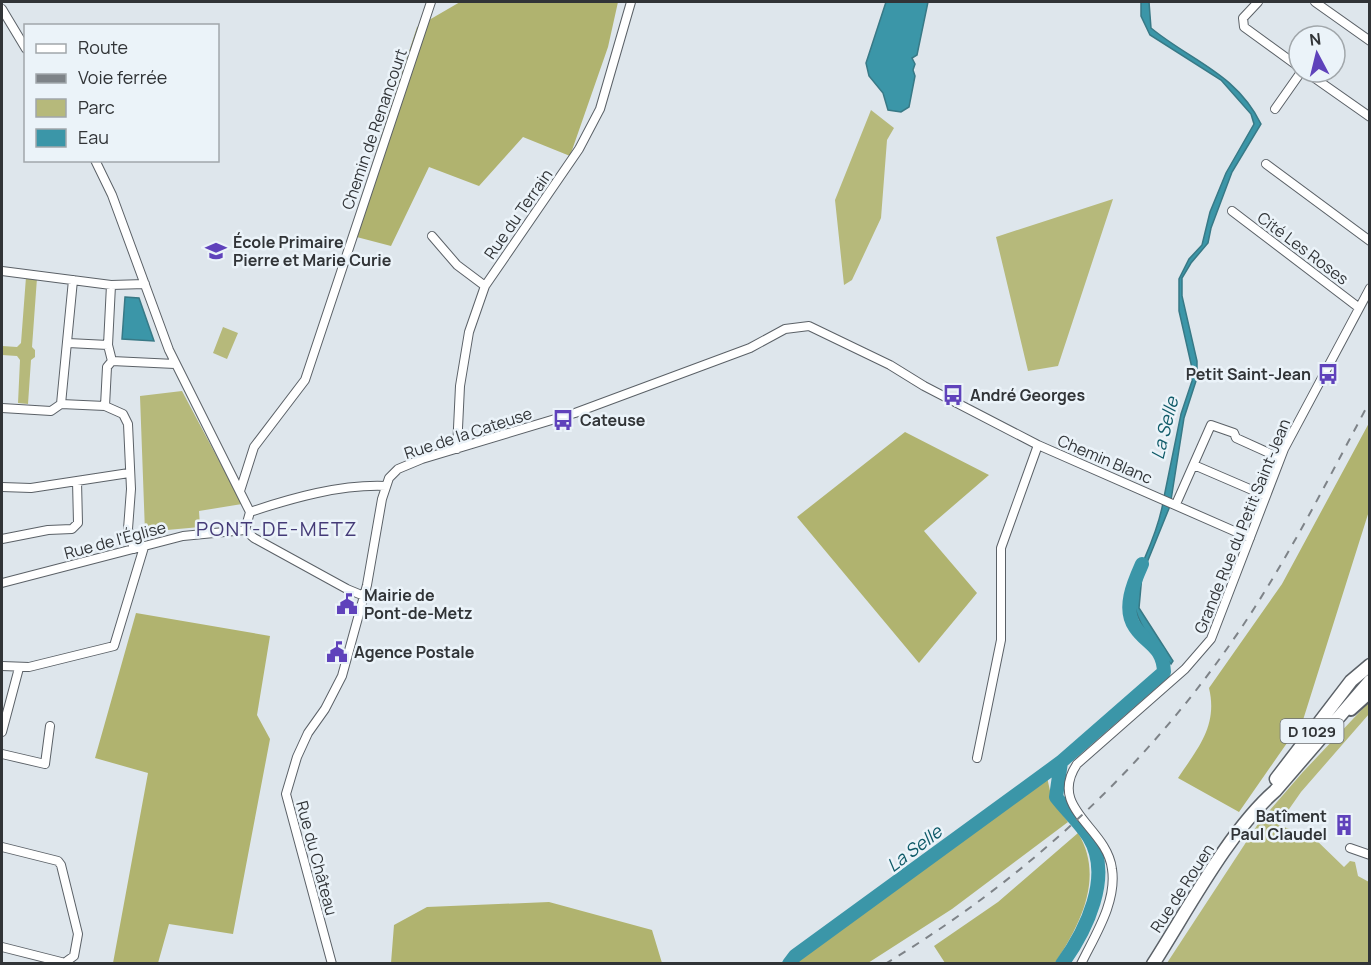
<svg xmlns="http://www.w3.org/2000/svg" width="1371" height="965" viewBox="0 0 1371 965" font-family="Manrope,sans-serif">
	<rect width="100%" height="100%" fill="#dee6ec"/>
	<!-- green -->
	<path fill="#b6b97b" d="M871 110 894 128 887 140 881 218 852 280 844 285 835 200Z
		M1113 199 1058 366 1028 371 996 237Z
		M26 277 37 278 32 347 35 350V357L31 360 28 404 18 403 20 360 17 356 2 355V346L17 347 21 343Z
		M223 327 238 333 227 359 213 353Z
		M182 391 242 504 199 511 200 527 145 532 140 396Z
		M1369 702V714L1301 792 1278 825 1313 837 1344 867 1350 861 1355 862 1358 876 1369 882V963H1167L1258 824 1302 773Z"/>
	<!-- forest -->
	<path fill="#b0b36f" d="M460 2H618L608 47 570 156 523 137 479 186 429 167 391 246 349 235 417 27Z
		M1369 423V511L1303 720 1239 812 1178 778C1198 748 1218 726 1209 688L1282 584Z
		M905 432 989 475 924 531 977 593 919 663 797 517Z
		M136 613 270 636 257 715 270 739 233 934 169 924 158 963H113L148 773 95 758Z
		M1047 777 1052 800 1068 822 952 909 868 963H797L798 959Z
		M1078 833C1105 877 1080 925 1055 963H945L934 946 998 902Z
		M549 902 652 930 662 963H391L394 925 427 907Z"/>
	<!-- water -->
	<path fill="#3b96a8" stroke="#387986" stroke-width="1.5" d="M886 2H928L917 55 912 58 915 64 913 70 915 76 909 107 901 112 888 110 883 93 869 76 866 63Z
		M1141 2H1149L1151 28C1191 61 1236 73 1261 124L1232 172 1211 228 1208 243 1191 263 1182 278V296L1197 361V378L1184 418 1171 500 1164 497 1181 414 1192 381V368L1179 311V279L1189 259 1202 245 1210 212 1226 173 1254 124 1251 114 1221 80 1150 35 1141 16Z
		M125 297 139 298 154 341 122 339Z
		M1163 503 1170 506 1142 575 1139 608 1173 661 1171 664C1101 587 1148 581 1163 503Z"/>
	<g fill="none" stroke-linecap="round" stroke-linejoin="round">
		<!-- river -->
		<path stroke="#3b96a8" stroke-width="14" d="M789 964 795 956 1061 762
			M1062 964C1086 931 1113 876 1089 837 1080 823 1066 810 1056 797L1061 762 1164 672C1163 646 1147 645 1135 627 1122 608 1134 582 1142 564"/>
		<defs>
			<path id="street" d="M1258 2 1243 18 1244 27 1299 67
				M1315 2 1370 41
				M2 9 26 49
				M1306 72 1370 117
				M1275 109 1301 72
				M95 160 112 195 169 350 250 512 245 530
				M1266 164 1370 241
				M1232 211 1358 307
				M432 236 457 265 485 286
				M2 271 111 285 145 284
				M68 343 108 345
				M112 361 175 364
				M61 404 73 280
				M105 406 107 367 112 361 108 345 111 285
				M2 408 51 411 61 404 105 406 123 414 128 424 131 489 128 529 134 549
				M457 449 460 386 469 332 485 286 579 149 600 109 631 2
				M1194 465 1266 496
				M2 487 31 488 129 473
				M240 491 254 447 305 380 431 2
				M1176 504 1211 425 1234 433 1236 438 1280 458
				M250 512C292 498 341 484 386 486
				M2 539 48 530 72 529 78 523 77 481
				M2 583 183 536 245 530 254 538 347 589 364 596
				M2 666 29 667 114 646 144 547
				M2 732 19 668
				M2 754 45 764 50 726
				M977 758 1001 640V548L1038 445
				M2 847 58 861 61 865 78 934 74 956 67 961
				M1350 848 1370 855
				M2 947 69 964
				M332 964 286 794 297 757 308 733 325 709 342 676 367 585 382 499 389 478 398 469 422 459 575 413 750 348 785 329 809 326 890 365 924 386 1038 445 1250 538
				M1081 964C1095 935 1117 902 1112 869 1107 827 1047 809 1077 764L1185 669 1211 639 1284 449 1370 288"/>
			<path id="secondary" d="M1351 710 1370 693"/>
			<path id="primary" d="M1276 779 1351 681 1370 665
				M1153 964C1187 911 1229 831 1275 791L1370 681"/>
		</defs>
		<!-- street casing -->
		<use href="#street" stroke="#5b6167" stroke-width="10"/>
		<!-- secondary casing -->
		<use href="#secondary" stroke="#5b6167" stroke-width="14"/>
		<!-- primary casing -->
		<use href="#primary" stroke="#5b6167" stroke-width="15"/>
		<!-- street -->
		<use href="#street" stroke="#fff" stroke-width="8"/>
		<!-- secondary -->
		<use href="#secondary" stroke="#fff" stroke-width="10"/>
		<!-- primary -->
		<use href="#primary" stroke="#fff" stroke-width="12"/>
		<!-- rail -->
		<path stroke="#7e8388" stroke-width="2" stroke-dasharray="8 8" stroke-linecap="butt" d="M885 964C1034 874 1161 754 1255 607 1297 541 1333 470 1370 401"/>
	</g>
	<!-- icons -->
	<defs>
		<symbol id="school-bare" viewBox="-9 -9 18 18"><path d="M0-5L7-2L0 1L-7-2ZM-4 1L0 2.5L4 1V4Q0 6-4 4Z" fill="#5f42bb" stroke="#ebf3f9" stroke-width="2.5" paint-order="stroke"/></symbol>
		<symbol id="bus-bare" viewBox="-9 -9 18 18"><path d="M-5-6H5V4H4V6H2V4H-2V6H-4V4H-5ZM-3.5-4V0h7V-4ZM-3.5 1.2v1.5H-2V1.2ZM2 1.2v1.5H3.5V1.2Z" fill="#5f42bb" stroke="#ebf3f9" stroke-width="2.5" paint-order="stroke"/></symbol>
		<symbol id="civic-bare" viewBox="-9 -9 18 18"><path d="M-.6-6.5H3V-4.5H.6V-3L4-1V1h2V6H-6V1h2V-1L-.6-3ZM-1.2 2.5V6h2.4V2.5Z" fill="#5f42bb" stroke="#ebf3f9" stroke-width="2.5" paint-order="stroke"/></symbol>
		<symbol id="building-bare" viewBox="-9 -9 18 18"><path d="M-4-6H4V6H1V3H-1V6H-4ZM-2.5-4.3h1.7v1.8h-1.7ZM.8-4.3h1.7v1.8H.8ZM-2.5-1h1.7V.8h-1.7ZM.8-1h1.7V.8H.8Z" fill="#5f42bb" stroke="#ebf3f9" stroke-width="2.5" paint-order="stroke"/></symbol>
	</defs>
	<g fill-rule="evenodd">
		<use href="#school-bare" x="201" y="236" width="30" height="30"/>
		<use href="#bus-bare" x="1313" y="359" width="30" height="30"/>
		<use href="#bus-bare" x="938" y="380" width="30" height="30"/>
		<use href="#bus-bare" x="548" y="405" width="30" height="30"/>
		<use href="#civic-bare" x="332" y="589" width="30" height="30"/>
		<use href="#civic-bare" x="322" y="637" width="30" height="30"/>
		<use href="#building-bare" x="1329" y="810" width="30" height="30"/>
	</g>
	<g text-anchor="middle" dominant-baseline="central" stroke-width="5" stroke-linejoin="round" paint-order="stroke">
		<!-- shield labels -->
		<rect fill="#ebf3f9" stroke="#696d71" stroke-width="1.5" x="1280.5" y="719" width="63" height="24" rx="4.5"/>
		<g font-size="15" font-weight="bold" fill="#313437">
			<text x="1312" y="731">D 1029</text>
		</g>
		<!-- street labels -->
		<g font-size="16" fill="#313437" stroke="#ebf3f9">
			<text transform="translate(374 129) rotate(-71)">Chemin de Renancourt</text>
			<text transform="translate(518 214) rotate(-55)">Rue du Terrain</text>
			<text transform="translate(1303 248) rotate(37)">Cité Les Roses</text>
			<text transform="translate(468 433) rotate(-18)">Rue de la Cateuse</text>
			<text transform="translate(1105 459) rotate(23)">Chemin Blanc</text>
			<text transform="translate(1242 526) rotate(-68)">Grande Rue du Petit Saint-Jean</text>
			<text transform="translate(115 540) rotate(-15)">Rue de l'Église</text>
			<text transform="translate(317 858) rotate(75)">Rue du Château</text>
			<text transform="translate(1182 888) rotate(-57)">Rue de Rouen</text>
		</g>
		<!-- poi labels -->
		<g font-size="16" font-weight="bold" fill="#313437" stroke="#ebf3f9" text-anchor="start">
			<text x="233" y="242">École Primaire<tspan x="233" dy="18">Pierre et Marie Curie</tspan></text>
			<text x="1311" y="374" text-anchor="end">Petit Saint-Jean</text>
			<text x="970" y="395">André Georges</text>
			<text x="580" y="420">Cateuse</text>
			<text x="364" y="595">Mairie de<tspan x="364" dy="18">Pont-de-Metz</tspan></text>
			<text x="354" y="652">Agence Postale</text>
			<text x="1327" y="816" text-anchor="end">Batîment<tspan x="1327" dy="18">Paul Claudel</tspan></text>
		</g>
		<!-- water labels -->
		<g font-size="18" font-style="italic" fill="#0e5a68" stroke="#ebf3f9">
			<text transform="translate(1164 428) rotate(-76)">La Selle</text>
			<text transform="translate(914 848) rotate(-37)">La Selle</text>
		</g>
		<!-- quarter labels -->
		<g font-size="20" letter-spacing="1.5" fill="#443a77" stroke="#ebf3f9">
			<text x="277" y="528">PONT-DE-METZ</text>
		</g>
	</g>
	<!-- border -->
	<rect width="1371" height="965" fill="none" stroke="#313437" stroke-width="6"/>
	<!-- legend -->
	<rect x="24" y="24" width="195" height="138" fill="#ebf3f9" stroke="#a1a7ab" stroke-width="1.5"/>
	<rect x="36" y="44" width="30" height="9" fill="#ffffff" stroke="#a1a7ab" stroke-width="1.5"/>
	<text x="78" y="54" font-size="18" fill="#313437">Route</text>
	<rect x="36" y="74" width="30" height="9" fill="#7e8388" stroke="#a1a7ab" stroke-width="1.5"/>
	<text x="78" y="84" font-size="18" fill="#313437">Voie ferrée</text>
	<rect x="36" y="99" width="30" height="18" fill="#b6b97b" stroke="#a1a7ab" stroke-width="1.5"/>
	<text x="78" y="114" font-size="18" fill="#313437">Parc</text>
	<rect x="36" y="129" width="30" height="18" fill="#3b96a8" stroke="#a1a7ab" stroke-width="1.5"/>
	<text x="78" y="144" font-size="18" fill="#313437">Eau</text>
	<!-- north arrow -->
	<g transform="translate(1317 54) rotate(353)"><circle r="28" fill="#ebf3f9" stroke="#a1a7ab" stroke-width="1.5"/>
	<path d="M0-4.5L10 22L0 15L-10 22Z" fill="#5f42bb"/>
	<text y="-9" font-size="16" font-weight="bold" text-anchor="middle" fill="#313437">N</text>
	</g>
</svg>
